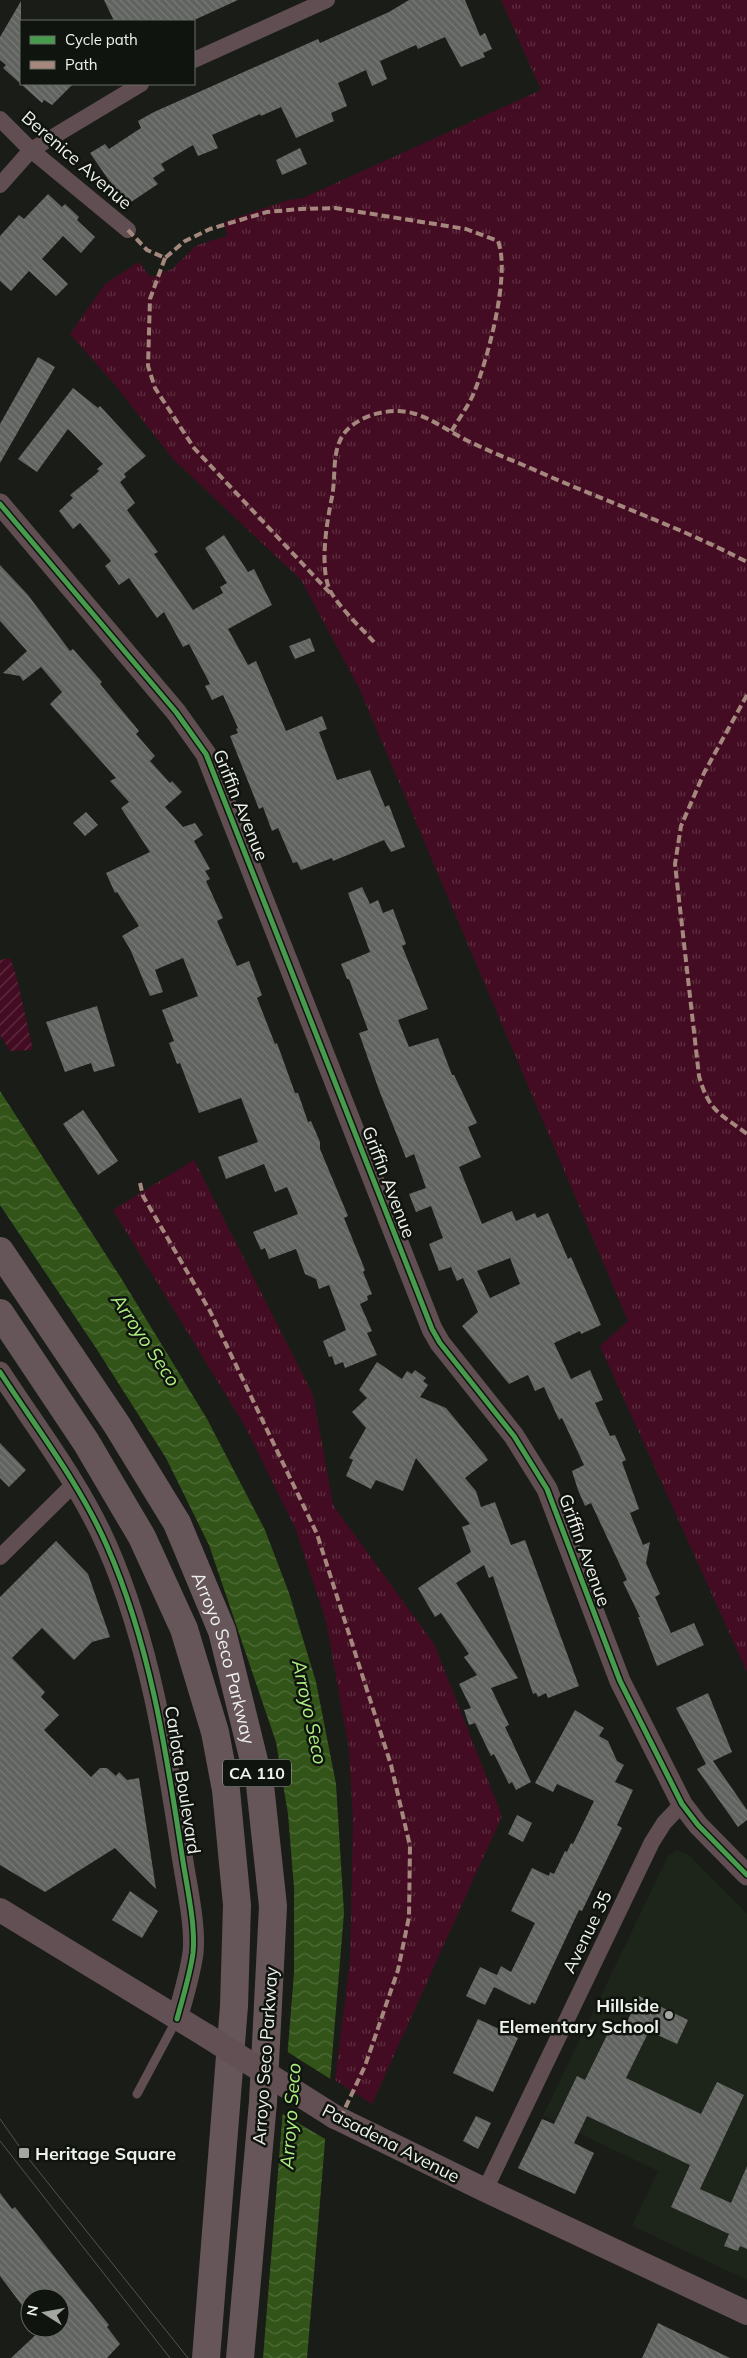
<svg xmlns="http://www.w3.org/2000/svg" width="747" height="2358" viewBox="0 0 747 2358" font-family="Mulish,sans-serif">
	<defs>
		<pattern id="grass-tufts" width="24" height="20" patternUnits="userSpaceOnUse" patternTransform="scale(1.25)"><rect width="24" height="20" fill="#440c22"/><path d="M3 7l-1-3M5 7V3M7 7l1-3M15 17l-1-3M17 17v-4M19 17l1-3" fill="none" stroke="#5f3042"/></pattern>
		<pattern id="garden-furrows" width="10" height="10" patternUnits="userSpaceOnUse" patternTransform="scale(1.25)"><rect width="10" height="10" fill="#440c22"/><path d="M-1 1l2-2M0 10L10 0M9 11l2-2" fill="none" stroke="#5f3042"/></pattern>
		<pattern id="water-waves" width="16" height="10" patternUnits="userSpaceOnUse" patternTransform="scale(1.25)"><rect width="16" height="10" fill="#325418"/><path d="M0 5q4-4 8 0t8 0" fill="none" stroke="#506d3a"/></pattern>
		<pattern id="building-back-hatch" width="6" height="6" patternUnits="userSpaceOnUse" patternTransform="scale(1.25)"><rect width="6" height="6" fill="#616360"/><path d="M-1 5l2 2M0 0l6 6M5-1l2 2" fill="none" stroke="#787a77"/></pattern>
	</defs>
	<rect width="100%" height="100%" fill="#1a1c18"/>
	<!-- built -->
	<path fill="#1d2419" d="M677 1850 688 1854 747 1914V2280L632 2226 658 2171 543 2116 668 1856Z"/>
	<!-- grass -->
	<path fill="url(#grass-tufts)" d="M501 0H747V1672L600 1346 628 1321 359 688 301 580 173 459 115 385 70 334 105 284 139 262 150 277 172 269 197 245 227 236 224 222 288 200 303 198 541 90Z
		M194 1160 313 1395 333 1505 434 1644 502 1816 372 2104 335 2080 350 1961 353 1821 349 1749 326 1621 296 1530 246 1428 113 1210Z"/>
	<!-- garden -->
	<path fill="url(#garden-furrows)" d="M10 958 16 975 33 1050 10 1051 0 1035V960Z"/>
	<!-- water -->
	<path fill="url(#water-waves)" d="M0 1091 121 1278 207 1419 265 1530 289 1593 316 1682 336 1784 344 1913 307 2358H263L294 1973V1888L288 1814 276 1742 209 1545 166 1458 96 1348 0 1205Z"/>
	<!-- pier -->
	<path fill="#1a1c18" d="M286 2051 332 2080 327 2140 281 2113Z"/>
	<!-- building -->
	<path fill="url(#building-back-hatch)" fill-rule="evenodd" d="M104 0H238L192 21H114Z
		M409 0H465L480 36 485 33 492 49 483 53 485 57 461 67 445 37 418 49 416 45 380 61 387 79 372 86 366 70 338 83 347 106 331 113 334 121 296 138 281 107 261 116 260 114 212 135 218 148 198 156 193 145 161 164 165 170 153 178 158 184 128 204 118 191 117 192 90 153 105 144 109 149 141 128 138 121 154 112 318 39 320 43 389 12Z
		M21 1V84H73L52 105 44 100 42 103 3 68 6 65 0 60V37Z
		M300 148 307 164 282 175 276 160Z
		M48 194 62 207 65 204 79 217 77 220 95 237 81 253 63 236 42 259 68 284 56 296 29 271 11 291 0 281V236L19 215 24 219Z
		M38 357 55 367 0 463V424Z
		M73 388 98 408 100 406 146 456 124 474 126 477 120 482 135 503 127 510 158 552 154 554 193 610 223 593 220 587 227 583 205 548 224 535 248 572 254 569 272 605 228 629 248 665 256 661 286 731 322 716 327 729 319 732 337 780 370 770 385 807 389 805 405 847 391 852 384 840 333 861 332 858 301 870 297 862 293 863 278 828 272 831 263 807 259 809 230 736 238 733 236 729 238 728 223 695 212 700 205 686 210 684 189 644 183 647 164 612 157 618 129 578 119 585 105 566 111 561 80 523 73 529 59 511 73 498 70 495 96 474 99 471 97 469 103 464 68 429 37 472 18 459Z
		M0 565 28 595 70 651 73 649 102 682 100 684 139 731 136 734 155 756 150 761 170 783 172 781 182 792 165 807 183 827 195 823 203 835 194 841 210 869 205 871 210 879 206 881 223 918 217 921 237 966 249 961 262 995 257 998 275 1044 277 1043 295 1093H298L308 1122 311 1121 320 1142V1149L348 1216 344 1218 365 1270 363 1272 372 1294 367 1296 368 1300 360 1304 372 1331 367 1333 377 1355 345 1368 343 1362 335 1365 332 1356 329 1357 323 1341 346 1330 329 1285 319 1289 316 1279 305 1274 296 1249 269 1259 265 1248 261 1250 253 1232 298 1214 287 1187 275 1192 264 1164 226 1179 218 1157 258 1142 241 1098 199 1113 180 1063 177 1064 169 1043 174 1041 162 1010 198 996 183 958 155 970 163 992 150 996 130 949 122 936 139 926 117 892 115 893 106 873 150 852 121 808 129 802 110 781 116 778 50 704 62 692 41 667 23 681 20 676 3 673 27 651 0 621Z
		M310 638 315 651 295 659 289 646Z
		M86 812 98 825 85 836 73 823Z
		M362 887 370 904 378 900 383 913 393 909 406 944 402 946 428 1009 398 1020 409 1047 438 1038 452 1075H454L477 1123 468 1127 481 1157 459 1167 482 1224 512 1211 516 1221 535 1213 537 1218 548 1213 568 1259 571 1257 601 1325 581 1334 580 1331 554 1343 571 1379 590 1370 603 1400 595 1403 610 1436 615 1435 626 1460 622 1462 639 1509 630 1513 643 1545 650 1542 646 1563 660 1594 655 1597 671 1633 694 1623 704 1645 657 1666 638 1617H640L623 1582 627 1580 591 1503 585 1506 578 1490 572 1471 584 1465 562 1418 559 1420 544 1387 535 1391 528 1375 509 1384 462 1326 478 1312 463 1278 457 1281 451 1267 439 1271 429 1244 443 1238 431 1206 416 1212 409 1194 426 1188 414 1154 406 1158 379 1090 359 1033 368 1030 349 979H347L341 964 370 952 348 893ZM510 1258 520 1284 490 1298 477 1271Z
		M97 1006 115 1066 94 1072 91 1063 65 1072 46 1022Z
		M83 1110 118 1161 98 1175 63 1124Z
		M377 1362 402 1379 407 1371 412 1374 415 1370 426 1378 423 1381 428 1385 420 1397 446 1408 484 1454 488 1460 465 1478 476 1491 481 1507 495 1502 511 1545 525 1540 579 1686 548 1698 546 1693 538 1697 536 1693 533 1694 493 1576 489 1578 484 1565 456 1583 518 1678 491 1688 509 1725 505 1727 531 1782 516 1790 512 1782 509 1784 494 1754 491 1756 475 1723 469 1725 464 1710 471 1708 459 1684 477 1675 464 1657 469 1654 441 1613 435 1617 418 1588 471 1552 462 1527 470 1524 416 1458 403 1491 376 1480 371 1489 346 1476 353 1460 349 1458 366 1428 352 1412 367 1398 359 1390Z
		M0 1443 26 1470 9 1487 0 1478Z
		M56 1541 88 1574 110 1637 92 1642 74 1660 42 1628 12 1658 45 1692 41 1697 59 1715 44 1730 91 1777 100 1768H107L116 1776 119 1772 127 1780 139 1778 156 1889 115 1848 45 1892 0 1865V1597Z
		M708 1693 732 1752 713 1761 747 1810V1820L738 1827 697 1769 706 1764 676 1708Z
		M575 1710 604 1728 599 1736 608 1741 617 1761 624 1765 615 1782 633 1790 617 1825 622 1828 582 1911 579 1910 535 2004 532 2002 530 2005 494 1987 485 2005 466 1996 480 1967 497 1975 501 1966 511 1972 535 1923 511 1911 532 1868 549 1876 550 1872 554 1874 565 1851 567 1852 571 1843 573 1844 594 1801 557 1784 553 1792 535 1783Z
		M517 1815 532 1823 523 1842 508 1834Z
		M130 1891 158 1911 142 1938 112 1920Z
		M639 1996 688 2020 677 2044 649 2031 626 2078 701 2114 717 2082 744 2095 700 2189 731 2203 747 2166V2249L740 2246 738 2251 724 2246 729 2234 671 2207 690 2165 587 2116 574 2143 594 2153 575 2194 518 2168 542 2119 554 2124 577 2076 585 2080 611 2027 622 2033Z
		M478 2019 518 2038 493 2092 453 2073Z
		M476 2116 491 2123 478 2149 463 2141Z
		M0 2193 12 2209 15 2207 109 2325 107 2327 120 2344 107 2358H11L43 2328H60V2298H30V2316L0 2276Z
		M658 2323 730 2358H642Z"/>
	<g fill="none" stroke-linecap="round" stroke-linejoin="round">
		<!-- service -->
		<path stroke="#604e53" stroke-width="9" d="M137 2094 177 2019"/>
		<!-- minor -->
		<path stroke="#604e53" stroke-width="16" d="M194 60 327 0
			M0 119 31 150 128 230
			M0 185 31 150 141 84
			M0 1557 74 1484
			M485 2190 652 1842 664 1823 682 1804"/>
		<!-- tertiary -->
		<path stroke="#604e53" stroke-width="21" d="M0 504 176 712 206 754 432 1329 440 1343 514 1436 547 1489 620 1681 682 1804 698 1825 747 1875
			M0 1372C37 1429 80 1484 107 1546 150 1644 166 1750 182 1855 186 1883 196 1925 193 1953 190 1975 183 1997 177 2019"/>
		<!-- secondary -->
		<path stroke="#625054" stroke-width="24" d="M0 1910 207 2036
			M335 2117 485 2190 747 2313"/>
		<!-- motorway -->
		<g stroke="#665559" stroke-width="28">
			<path id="s1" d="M0 1251 117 1425 177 1523 222 1631 260 1785 273 1906 263 2102 240 2358"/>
			<path d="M0 1313 86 1442 142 1537 184 1629 215 1732 226 1790 237 1905 234 2006 206 2358"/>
		</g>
		<!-- tram -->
		<path stroke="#575252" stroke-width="1" d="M0 2119 24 2153 188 2358
			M0 2141 170 2358"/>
		<!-- secondary-bridge -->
		<path stroke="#625054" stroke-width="24" d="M207 2036 335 2117"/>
		<!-- quiet -->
		<path stroke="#a5887d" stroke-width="4" stroke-dasharray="8 4" stroke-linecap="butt" d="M128 230 147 250 165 258 185 241 210 229 267 212 301 209 335 208 466 229 498 241C511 275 487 362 473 395 467 408 458 420 451 432
			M165 258 150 299 148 366 155 388 194 448 330 593
			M374 642C360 627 343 611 332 594 318 572 327 521 332 497 337 471 329 441 354 424 369 413 394 408 412 413 429 417 447 430 462 438 484 449 506 458 528 467 601 500 676 525 747 562
			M747 695 704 773 681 826 675 864 699 1076C709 1112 720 1113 747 1134
			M140 1183 143 1196 210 1311 317 1534 391 1765 410 1846 409 1917 398 1970 365 2066 340 2119"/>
		<defs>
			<path id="cycleway" d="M0 504 176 712 206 754 432 1329 440 1343 514 1436 547 1489 620 1681 682 1804 698 1825 747 1875
				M0 1372C37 1429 80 1484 107 1546 150 1644 166 1750 182 1855 186 1883 196 1925 193 1953 190 1975 183 1997 177 2019"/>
		</defs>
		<!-- cycleway casing -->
		<use href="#cycleway" stroke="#10140e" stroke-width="8"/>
		<!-- cycleway -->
		<use href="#cycleway" stroke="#469c4c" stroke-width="5"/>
	</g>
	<!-- markers -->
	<g fill="#a4a6a2" stroke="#10140e" stroke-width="2">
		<circle cx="669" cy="2015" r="5"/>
		<rect x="18" y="2147" width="12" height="12" rx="2.5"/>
	</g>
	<g text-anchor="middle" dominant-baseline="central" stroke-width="5" stroke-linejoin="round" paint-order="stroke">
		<!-- shield labels -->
		<rect fill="#10140e" stroke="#abafa9" stroke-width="1" x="223" y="1759.5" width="68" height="27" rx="4"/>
		<g font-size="16" font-weight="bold" fill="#eef1ec">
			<text x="257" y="1773">CA 110</text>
		</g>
		<!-- street labels -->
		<g font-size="18" fill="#eef1ec" stroke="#10140e">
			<text transform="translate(77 160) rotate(41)">Berenice Avenue</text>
			<text transform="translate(241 805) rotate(68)">Griffin Avenue</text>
			<text transform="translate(389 1182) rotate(69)">Griffin Avenue</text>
			<text transform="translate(585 1550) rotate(70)">Griffin Avenue</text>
			<text stroke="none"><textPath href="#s1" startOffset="468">Arroyo Seco Parkway</textPath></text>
			<text transform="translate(183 1780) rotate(81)">Carlota Boulevard</text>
			<text transform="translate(587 1932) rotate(-64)">Avenue 35</text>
			<text transform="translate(265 2056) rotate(-86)">Arroyo Seco Parkway</text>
			<text transform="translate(391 2143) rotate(27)">Pasadena Avenue</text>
		</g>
		<!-- poi labels -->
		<g font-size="18" font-weight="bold" fill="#eef1ec" stroke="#10140e" text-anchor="end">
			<text x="659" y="2005">Hillside<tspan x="659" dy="21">Elementary School</tspan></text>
			<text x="35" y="2153" text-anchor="start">Heritage Square</text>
		</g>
		<!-- water labels -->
		<g font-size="19" font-style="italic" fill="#adf081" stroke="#10140e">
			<text transform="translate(146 1340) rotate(56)">Arroyo Seco</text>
			<text transform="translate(310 1712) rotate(78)">Arroyo Seco</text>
			<text transform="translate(290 2116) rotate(-86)">Arroyo Seco</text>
		</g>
	</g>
	<!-- legend -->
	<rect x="20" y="20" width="175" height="65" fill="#10140e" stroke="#696c67"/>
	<rect x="30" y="36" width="25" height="8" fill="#469c4c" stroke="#696c67"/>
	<text x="65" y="45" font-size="15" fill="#eef1ec">Cycle path</text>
	<rect x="30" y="61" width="25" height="8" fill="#a5887d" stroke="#696c67"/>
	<text x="65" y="70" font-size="15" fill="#eef1ec">Path</text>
	<!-- north arrow -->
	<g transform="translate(45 2313) rotate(281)"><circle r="24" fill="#10140e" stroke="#696c67"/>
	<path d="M0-4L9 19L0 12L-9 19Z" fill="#a4a6a2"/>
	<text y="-8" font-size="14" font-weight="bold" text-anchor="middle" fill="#eef1ec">N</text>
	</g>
</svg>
